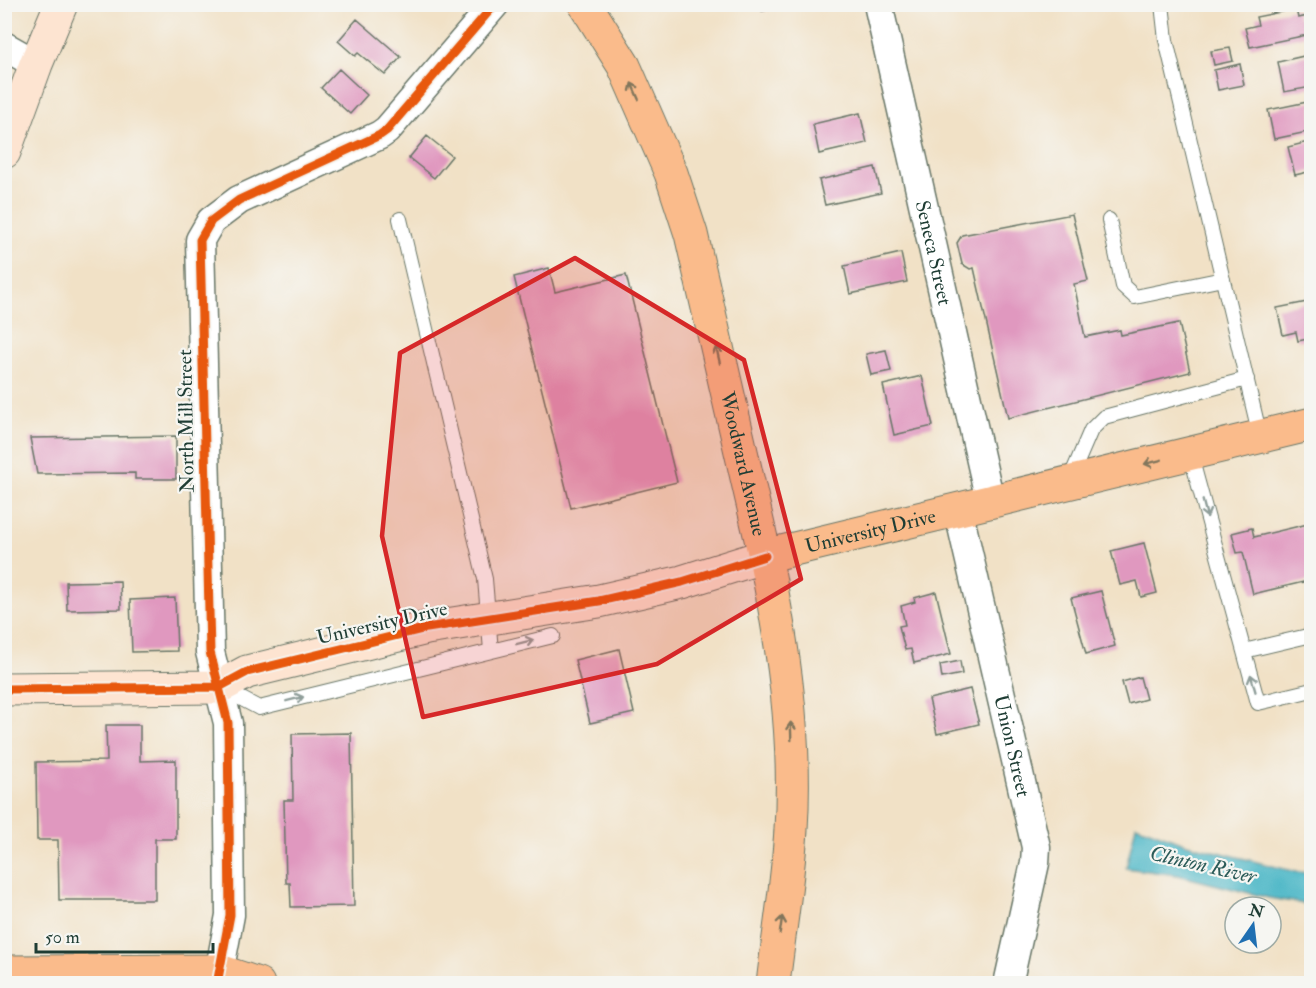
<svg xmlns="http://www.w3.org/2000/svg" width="1316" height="988" viewBox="0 0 1316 988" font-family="'IM FELL Double Pica',serif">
	<rect width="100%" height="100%" fill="#f6f6f2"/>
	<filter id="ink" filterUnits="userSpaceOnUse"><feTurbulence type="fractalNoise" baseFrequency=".0167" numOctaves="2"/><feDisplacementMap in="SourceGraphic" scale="12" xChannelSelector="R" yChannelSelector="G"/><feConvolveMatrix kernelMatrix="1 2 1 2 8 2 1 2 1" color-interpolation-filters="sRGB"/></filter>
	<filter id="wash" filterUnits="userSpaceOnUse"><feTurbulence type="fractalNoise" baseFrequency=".008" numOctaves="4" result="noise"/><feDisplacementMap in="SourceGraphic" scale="24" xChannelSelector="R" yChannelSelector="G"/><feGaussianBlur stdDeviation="1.35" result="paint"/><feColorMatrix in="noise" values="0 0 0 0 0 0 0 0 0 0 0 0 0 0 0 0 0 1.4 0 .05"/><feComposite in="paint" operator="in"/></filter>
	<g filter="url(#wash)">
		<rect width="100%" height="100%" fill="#f1e1c6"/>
		<!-- water -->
		<path fill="#4ab6c6" stroke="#347a7d" stroke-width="1.5" d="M1136 825 1187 844 1296 872 1311 873V905L1269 898 1178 875 1126 868Z"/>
		<g id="blocks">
			<!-- building -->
			<path fill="#e098bf" d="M760 4H789L790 5 762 11Z
				M1296 9 1298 18 1308 16 1312 34 1250 47 1245 28 1258 25 1256 17Z
				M357 19 401 57 385 75 358 53 355 56 338 41Z
				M1230 48 1233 61 1214 65 1211 51Z
				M1308 55 1309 58H1311L1312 87 1284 92 1278 62Z
				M1240 64 1244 85 1218 90 1214 70Z
				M339 69 367 95 350 114 321 88Z
				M1312 101V131L1274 139 1268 110Z
				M860 113 867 143 819 154 813 124Z
				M427 136 452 156 434 178 409 158Z
				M1312 141V171L1295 175 1288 147Z
				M875 167 881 193 825 205 819 180Z
				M1072 214 1088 281 1074 284 1085 337 1120 330 1121 335 1179 323 1190 372 1008 418 974 268 970 269 962 264 957 243 962 235Z
				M901 253 907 282 850 294 844 266Z
				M549 268 555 292 626 275 677 482 571 508 514 277Z
				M1312 301V338L1298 341 1296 332 1283 335 1277 308Z
				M886 350 891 371 871 375 866 354Z
				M922 376 933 426 894 435 883 385Z
				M176 436V479H135V473L37 474 30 438Z
				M1312 523V580L1253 594 1243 552 1237 553 1232 533 1252 528 1254 537Z
				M1144 543 1157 593 1141 597 1137 581 1120 585 1111 551Z
				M120 581 121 609 67 610 66 582Z
				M1101 591 1115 646 1086 654 1071 598Z
				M936 592 951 654 914 663 911 649 905 650 899 626 905 625 901 606 915 602 914 598Z
				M175 598 177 651 132 652 130 600Z
				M619 649 634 713 590 723 575 660Z
				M960 661 962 674 942 678 940 665Z
				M1140 677 1146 699 1128 704 1122 682Z
				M970 689 979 724 937 734 929 699Z
				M106 725H140V761L176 760V839H155V900H59L58 840H37L36 762 107 761Z
				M351 733 354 906 291 907 290 883H286L284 800H293L292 734Z"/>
		</g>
	</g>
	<g filter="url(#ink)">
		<use href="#blocks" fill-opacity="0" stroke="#687667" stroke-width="1.5"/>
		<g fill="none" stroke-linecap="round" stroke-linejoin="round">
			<defs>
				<path id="lane" d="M1162 4 1166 40 1260 436
					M400 219 485 579 491 651
					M1109 220 1123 286 1135 297 1223 279
					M1190 453 1258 703 1312 690
					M1070 479 1091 430 1104 417 1247 379
					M1244 651 1312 635
					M221 688 259 708 553 636"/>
				<g id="street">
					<path id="s1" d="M878 4 990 501"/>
					<path d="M4 46 36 64"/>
					<path id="s2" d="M958 509 1036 847 1035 863 1008 984"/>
					<path d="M217 984 230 915 228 723 210 652 200 240 211 221 239 200 380 135 387 130 495 4"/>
				</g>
				<path id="secondary" d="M4 152 36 64 61 4
					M4 689 219 687 247 672 427 628 599 601 682 582 765 556"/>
				<path id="primary" d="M765 556C783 646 797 736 791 829 788 881 779 932 773 984"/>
				<g id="highway">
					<path id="s3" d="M585 4 624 66 671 173 691 234 765 556 1312 424"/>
					<path d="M4 972 219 971 258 984"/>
				</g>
			</defs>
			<!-- lane casing -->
			<use href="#lane" stroke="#687667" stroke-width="16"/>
			<!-- street casing -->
			<use href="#street" stroke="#687667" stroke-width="31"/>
			<!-- secondary casing -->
			<use href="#secondary" stroke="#687667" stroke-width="35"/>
			<!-- primary casing -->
			<use href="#primary" stroke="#687667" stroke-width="35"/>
			<!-- highway casing -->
			<use href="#highway" stroke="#687667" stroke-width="35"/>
			<!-- lane -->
			<use href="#lane" stroke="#fff" stroke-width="14"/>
			<!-- street -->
			<use href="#street" stroke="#fff" stroke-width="28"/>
			<!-- secondary -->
			<use href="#secondary" stroke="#fde4d1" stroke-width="33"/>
			<!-- primary -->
			<use href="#primary" stroke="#fabb8b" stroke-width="33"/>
			<!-- highway -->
			<use href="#highway" stroke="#fabb8b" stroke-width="33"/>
			<defs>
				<path id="cycleway" d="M4 689 219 687 247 672 427 628 599 601 682 582 765 556
					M217 984 230 915 228 723 210 652 200 240 211 221 239 200 380 135 387 130 495 4"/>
			</defs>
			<!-- cycleway casing -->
			<use href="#cycleway" stroke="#f6f6f2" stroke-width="13"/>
			<!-- cycleway -->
			<use href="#cycleway" stroke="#e8590c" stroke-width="9"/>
		</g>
		<!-- one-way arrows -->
		<defs><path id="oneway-shaft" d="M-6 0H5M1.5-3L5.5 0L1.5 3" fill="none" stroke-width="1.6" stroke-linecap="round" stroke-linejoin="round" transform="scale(1.5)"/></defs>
		<g stroke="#82765b">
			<use href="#oneway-shaft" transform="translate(635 91) rotate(-114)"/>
			<use href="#oneway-shaft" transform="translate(718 355) rotate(-103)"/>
			<use href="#oneway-shaft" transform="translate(1153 462) rotate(166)"/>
			<use href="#oneway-shaft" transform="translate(791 731) rotate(-92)"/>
			<use href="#oneway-shaft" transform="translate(781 925) rotate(-82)"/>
		</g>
		<g stroke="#8f9e9a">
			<use href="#oneway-shaft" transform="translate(1205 509) rotate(75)"/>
			<use href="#oneway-shaft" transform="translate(525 642) rotate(-14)"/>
			<use href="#oneway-shaft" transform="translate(1253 683) rotate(-106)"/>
			<use href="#oneway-shaft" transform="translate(295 699) rotate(-14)"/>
		</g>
	</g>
	<!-- marked area -->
	<path fill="#d62828" fill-opacity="0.2" stroke="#d62828" stroke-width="4.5" stroke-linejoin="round" d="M575 258 744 360 801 579 657 664 423 717 382 536 400 353Z"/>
	<g text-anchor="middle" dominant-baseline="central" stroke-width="4.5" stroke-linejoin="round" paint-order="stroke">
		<!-- street labels -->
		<g font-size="20" fill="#1f3d34" stroke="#f6f6f2">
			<text stroke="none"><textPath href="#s1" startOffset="255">Seneca Street</textPath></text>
			<text transform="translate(186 421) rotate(-91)">North Mill Street</text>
			<text stroke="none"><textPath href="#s3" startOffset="490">Woodward Avenue</textPath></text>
			<text stroke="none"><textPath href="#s3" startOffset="693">University Drive</textPath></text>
			<text transform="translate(382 623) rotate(-13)">University Drive</text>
			<text stroke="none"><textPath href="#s2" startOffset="243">Union Street</textPath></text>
		</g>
		<!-- water labels -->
		<g font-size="21" font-style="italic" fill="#2a5b58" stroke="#f6f6f2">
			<text transform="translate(1203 865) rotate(13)">Clinton River</text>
		</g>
	</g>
	<!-- margin -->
	<rect width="1316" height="988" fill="none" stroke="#f6f6f2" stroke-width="24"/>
	<!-- north arrow -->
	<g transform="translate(1253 925) rotate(14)"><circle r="28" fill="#f6f6f2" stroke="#a0aca6" stroke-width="1.5"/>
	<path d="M0-4.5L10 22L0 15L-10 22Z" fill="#1f6fb2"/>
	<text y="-9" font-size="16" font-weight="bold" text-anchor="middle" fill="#1f3d34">N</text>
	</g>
	<!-- scale -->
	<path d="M36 943v9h177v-9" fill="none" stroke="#1f3d34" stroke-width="3"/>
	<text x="45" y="943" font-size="18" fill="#1f3d34" stroke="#f6f6f2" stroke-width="4.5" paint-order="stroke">50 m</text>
</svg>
